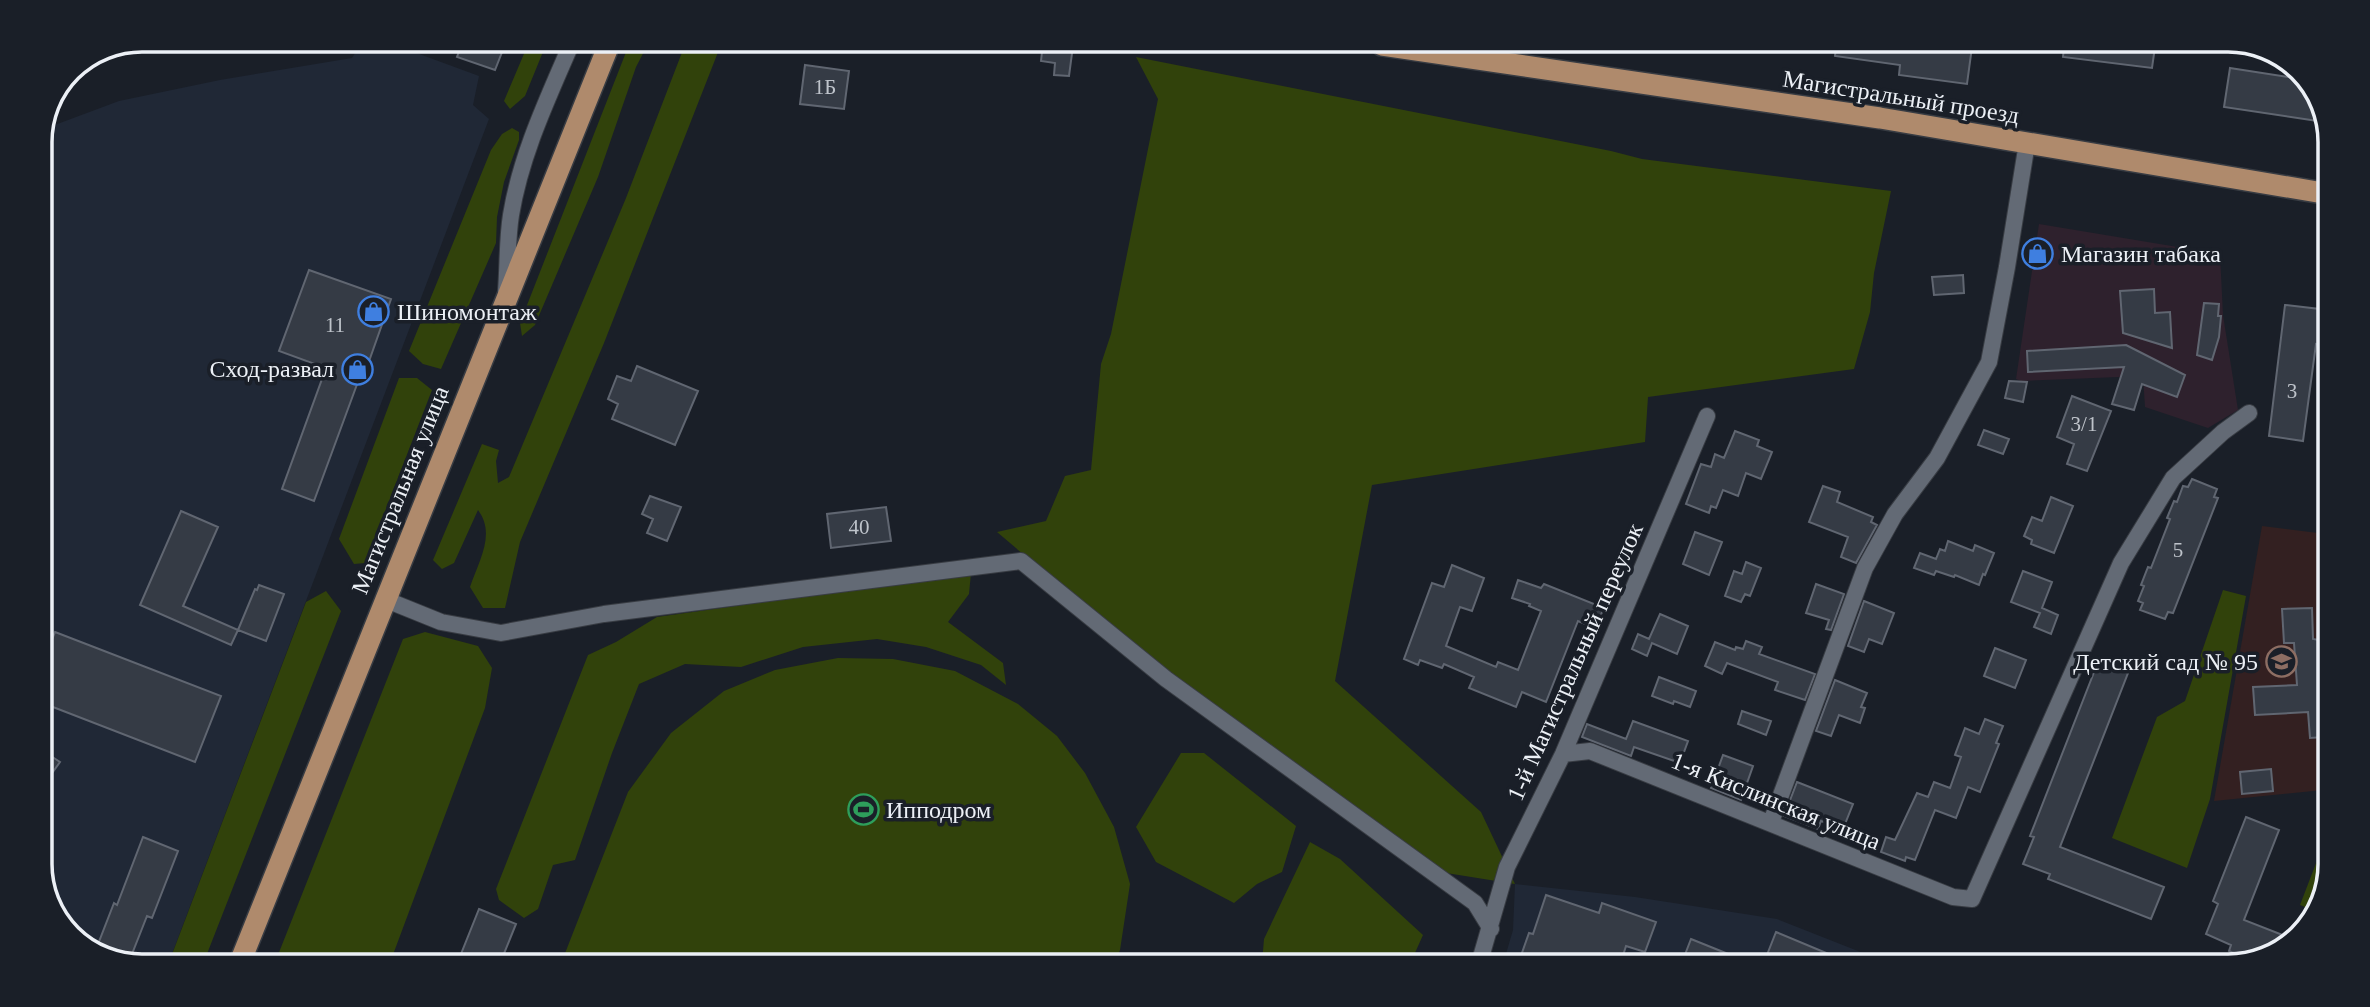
<svg xmlns="http://www.w3.org/2000/svg" width="2370" height="1007" viewBox="0 0 2370 1007" font-family="'Times New Roman',serif">
	<rect width="100%" height="100%" fill="#1a1f28"/>
	<!-- commercial -->
	<path fill="#2e212d" d="M2039 224 2220 254 2223 315 2238 410 2208 428 2145 407 2143 376 2021 381 2016 379Z"/>
	<!-- built -->
	<path fill="#202836" d="M363 41H384L479 76 473 105 489 119 170 959H104L61 926 41 871 40 136 44 129 119 101 220 80 352 58Z
		M1515 884 1635 897 1777 919 1896 966 1503 964 1513 930Z"/>
	<!-- education -->
	<path fill="#332021" d="M2262 526 2326 534 2323 790 2214 801Z"/>
	<!-- green -->
	<path fill="#31420b" d="M529 42H547L525 96 510 109 504 101Z
		M630 42H649L636 67 598 177 535 325 522 336 520 323Z
		M686 42H722L604 343 520 542 505 608H483L470 587C479 560 496 534 478 510L454 563 442 569 433 560 482 444 499 450 496 461 498 483 509 477 626 198Z
		M1136 57 1611 151 1642 159 1891 191 1874 273 1870 312 1854 369 1648 397 1645 442 1372 485 1335 681 1481 812 1515 884 1440 872 1176 684 997 532 1046 521 1065 476 1091 470 1101 364 1111 334 1158 99Z
		M512 128 519 132V140L504 182 497 217 496 243 441 369 423 364 409 351 491 150 502 134Z
		M399 378H417L432 390 365 563 354 564 339 539Z
		M971 573 969 594 948 622 1003 663 1006 685 981 665 926 647 877 639 803 647 741 667 685 664 639 684 612 753 575 860 553 865 538 909 524 918 499 900 496 889 588 655 616 642 657 617Z
		M2223 590 2246 596 2210 799 2187 868 2112 838 2157 717 2185 701Z
		M326 591 341 611 205 959H172L171 957 306 602Z
		M425 632 478 646 492 668 485 708 391 960H276L403 639Z
		M838 658 893 659 955 671 1018 704 1057 736 1085 773 1114 827 1130 884 1120 950 1115 963 562 961 628 792 671 733 724 691 775 670Z
		M1181 753H1204L1296 826 1282 872 1257 884 1234 903 1156 862 1136 827Z
		M1310 842 1340 859 1423 935 1410 964 1262 963 1264 939Z
		M2323 845 2322 903 2315 911 2300 905Z"/>
	<!-- building -->
	<path fill="#353b45" stroke="#606671" stroke-width="2" d="M463 41 506 42 495 70 457 57Z
		M1043 43 1073 46 1069 76 1054 75 1055 63 1041 61Z
		M1836 46 1972 47 1967 84 1899 75 1900 65 1835 56Z
		M2064 47H2155L2152 68 2063 57Z
		M805 65 849 71 844 109 800 104Z
		M2230 68 2308 80 2324 122 2224 107Z
		M309 270 391 299 362 381 359 379 314 501 282 489 326 368 279 351Z
		M1963 275 1964 293 1934 295 1932 277Z
		M2154 289 2155 313 2170 312 2172 348 2123 333 2120 291Z
		M2204 303 2219 304 2218 316H2221L2219 337 2212 360 2197 355Z
		M2285 305 2328 310V346L2316 344 2303 441 2269 436Z
		M2126 345 2185 375 2177 397 2142 384 2134 410 2112 404 2124 367 2028 372 2027 351Z
		M637 366 698 391 675 445 612 419 618 404 608 399 617 376 631 381Z
		M2009 381 2027 382 2023 402 2005 398Z
		M2072 396 2111 411 2087 471 2067 464 2074 444 2057 437Z
		M1984 430 2009 439 2003 454 1978 445Z
		M1735 431 1759 440 1757 446 1772 452 1761 479 1746 473 1738 496 1723 490 1716 508 1711 506 1709 513 1686 504 1701 464 1711 467 1715 454 1724 458Z
		M2192 479 2217 489 2214 497 2218 498 2173 613 2168 612 2165 619 2140 610 2143 603 2138 601 2144 586 2141 585 2148 567 2151 568 2170 519 2167 518 2174 501 2177 502 2183 486 2188 487Z
		M1823 486 1840 492 1837 502 1873 517 1871 522 1877 525 1856 563 1841 557 1848 537 1809 522Z
		M650 496 681 507 667 541 647 533 653 519 642 514Z
		M2051 497 2073 506 2054 553 2031 544 2032 540 2024 536 2032 517 2042 521Z
		M886 507 891 541 831 548 827 514Z
		M181 511 218 527 183 606 238 630 231 645 140 605Z
		M1695 532 1722 542 1709 575 1683 564Z
		M1948 541 1973 551 1975 545 1994 553 1985 575 1983 574 1979 585 1955 575 1954 577 1936 571 1934 575 1914 568 1920 553 1936 559 1940 549 1945 551Z
		M1746 562 1761 568 1750 596 1745 594 1741 602 1725 596 1734 571 1742 574Z
		M1452 565 1484 578 1472 611 1460 607 1446 646 1496 667 1498 662 1518 670 1541 611 1529 606 1530 604 1512 598 1518 580 1541 588 1544 584 1604 608 1595 628 1578 621 1546 702 1522 692 1516 707 1469 688 1474 677 1444 664 1442 668 1420 660 1418 665 1404 659 1432 583 1444 587Z
		M2023 571 2052 582 2042 608 2058 615 2051 634 2034 627 2040 613 2011 602Z
		M1816 584 1844 594 1831 630 1826 629 1829 620 1806 613Z
		M259 585 284 594 266 641 238 630 255 589 257 590Z
		M1864 601 1894 613 1882 644 1869 639 1864 652 1848 646Z
		M2312 608 2313 639 2325 641 2324 737 2310 738 2308 712 2255 715 2253 687 2297 685 2294 643H2284L2282 609Z
		M1660 614 1688 626 1677 654 1652 643 1647 656 1632 649 1638 634 1649 639Z
		M55 632 221 696 195 762 40 702V668Z
		M1746 641 1762 647 1759 654 1815 674 1805 700 1775 690 1778 682 1727 663 1722 674 1705 666 1715 642 1735 650 1736 647 1743 649Z
		M1995 648 2026 660 2015 688 1984 676Z
		M2098 662 2128 673 2060 847 2164 887 2151 919 2048 879 2050 874 2023 864 2034 837 2030 836Z
		M1659 677 1696 691 1690 707 1674 701 1673 704 1652 696Z
		M1835 680 1867 693 1861 707 1865 708 1860 723 1839 715 1831 736 1816 731Z
		M1742 711 1771 721 1766 735 1738 724Z
		M1985 719 2003 726 1996 743 1999 744 1980 792 1968 787 1956 818 1935 810 1915 860 1906 857 1905 861 1881 852 1886 837 1895 840 1917 793 1928 797 1934 782 1950 788 1961 757 1955 755 1965 728 1979 734Z
		M1633 721 1688 741 1680 763 1634 747 1631 756 1582 737 1587 724 1626 739Z
		M40 749 60 762 40 790Z
		M1723 755 1753 766 1741 800 1711 788Z
		M2271 769 2273 791 2242 794 2240 772Z
		M1797 782 1853 804 1843 829 1821 821 1818 829 1784 816Z
		M2246 817 2279 830 2244 920 2293 939 2285 949 2250 960 2229 951 2231 945 2206 934 2218 904 2213 901Z
		M143 837 178 851 152 918 147 916 130 959H104L95 952 114 903 117 905Z
		M1546 895 1599 913 1602 903 1656 922 1645 952 1626 946 1620 965 1518 964 1529 933 1533 934Z
		M479 909 516 924 501 961 475 960 461 954Z
		M1776 932 1855 965H1763Z
		M1691 939 1753 964V965H1681Z"/>
	<g fill="none" stroke-linecap="round" stroke-linejoin="round">
		<defs>
			<path id="street" d="M506 291C508 266 507 240 511 215 521 154 548 98 572 42
				M384 599 441 622 501 633 604 614 1021 561 1166 679 1475 903 1491 929
				M1563 754 1590 751 1953 897 1972 899 2121 563 2173 478 2223 432 2249 413
				M1771 822 1865 568 1895 514 1937 458 1989 362 2007 267 2027 143
				M1479 964 1507 867 1563 754 1707 416"/>
			<path id="primary" d="M1382 45 1880 118 2329 194
				M241 960 610 42"/>
		</defs>
		<!-- street casing -->
		<use href="#street" stroke="#383c43" stroke-width="18"/>
		<!-- primary casing -->
		<use href="#primary" stroke="#383c43" stroke-width="24"/>
		<!-- street -->
		<use href="#street" stroke="#636a75" stroke-width="16"/>
		<!-- primary -->
		<use href="#primary" stroke="#af8a6c" stroke-width="21"/>
	</g>
	<!-- icons -->
	<defs>
		<symbol id="shop-ring" viewBox="-11 -11 22 22"><circle r="9.5" fill="#1a1f28" stroke="#3f7fe0" stroke-width="1.5"/><path d="M-5-2.5h2.3a2.7 3.5 0 0 1 5.4 0H5L5.5 6h-11ZM-1.5-2.5h3a1.5 2.3 0 0 0-3 0Z" fill="#3f7fe0"/></symbol>
		<symbol id="school-ring" viewBox="-11 -11 22 22"><circle r="9.5" fill="#1a1f28" stroke="#8d6e63" stroke-width="1.5"/><path d="M0-5L7-2L0 1L-7-2ZM-4 1L0 2.5L4 1V4Q0 6-4 4Z" fill="#8d6e63"/></symbol>
		<symbol id="stadium-ring" viewBox="-11 -11 22 22"><circle r="9.5" fill="#1a1f28" stroke="#2e9e5b" stroke-width="1.5"/><path d="M0-5a6.5 5 0 1 0 0 10a6.5 5 0 1 0 0-10ZM-3.5-1.8h7v3.6h-7Z" fill="#2e9e5b"/></symbol>
	</defs>
	<g fill-rule="evenodd">
		<use href="#shop-ring" x="2020" y="236" width="35" height="35"/>
		<use href="#shop-ring" x="356" y="294" width="35" height="35"/>
		<use href="#shop-ring" x="340" y="352" width="35" height="35"/>
		<use href="#school-ring" x="2264" y="644" width="35" height="35"/>
		<use href="#stadium-ring" x="846" y="792" width="35" height="35"/>
	</g>
	<g text-anchor="middle" dominant-baseline="central" stroke-width="7" stroke-linejoin="round" paint-order="stroke">
		<!-- number labels -->
		<g font-size="21" fill="#bec3ca">
			<text x="825" y="87">1Б</text>
			<text x="335" y="325">11</text>
			<text x="2292" y="391">3</text>
			<text x="2084" y="424">3/1</text>
			<text x="859" y="527">40</text>
			<text x="2178" y="550">5</text>
		</g>
		<!-- street labels -->
		<g font-size="24" fill="#ecf0f6" stroke="#1a1f28">
			<text transform="translate(1901 97) rotate(9)">Магистральный проезд</text>
			<text transform="translate(400 490) rotate(-68)">Магистральная улица</text>
			<text transform="translate(1575 662) rotate(-66)">1-й Магистральный переулок</text>
			<text transform="translate(1776 801) rotate(22)">1-я Кислинская улица</text>
		</g>
		<!-- poi labels -->
		<g font-size="24" fill="#ecf0f6" stroke="#1a1f28" text-anchor="start">
			<text x="2061" y="254">Магазин табака</text>
			<text x="397" y="312">Шиномонтаж</text>
			<text x="334" y="369" text-anchor="end">Сход-развал</text>
			<text x="2258" y="662" text-anchor="end">Детский сад № 95</text>
			<text x="886" y="810">Ипподром</text>
		</g>
	</g>
	<!-- crop -->
	<path d="M0 0H2370V1007H0ZM142 52H2228A90 90 0 0 1 2318 142V864A90 90 0 0 1 2228 954H142A90 90 0 0 1 52 864V142A90 90 0 0 1 142 52Z" fill="#1a1f28" fill-rule="evenodd"/>
	<path fill="none" stroke="#ecf0f6" stroke-width="3.5" d="M142 52H2228A90 90 0 0 1 2318 142V864A90 90 0 0 1 2228 954H142A90 90 0 0 1 52 864V142A90 90 0 0 1 142 52Z"/>
</svg>
